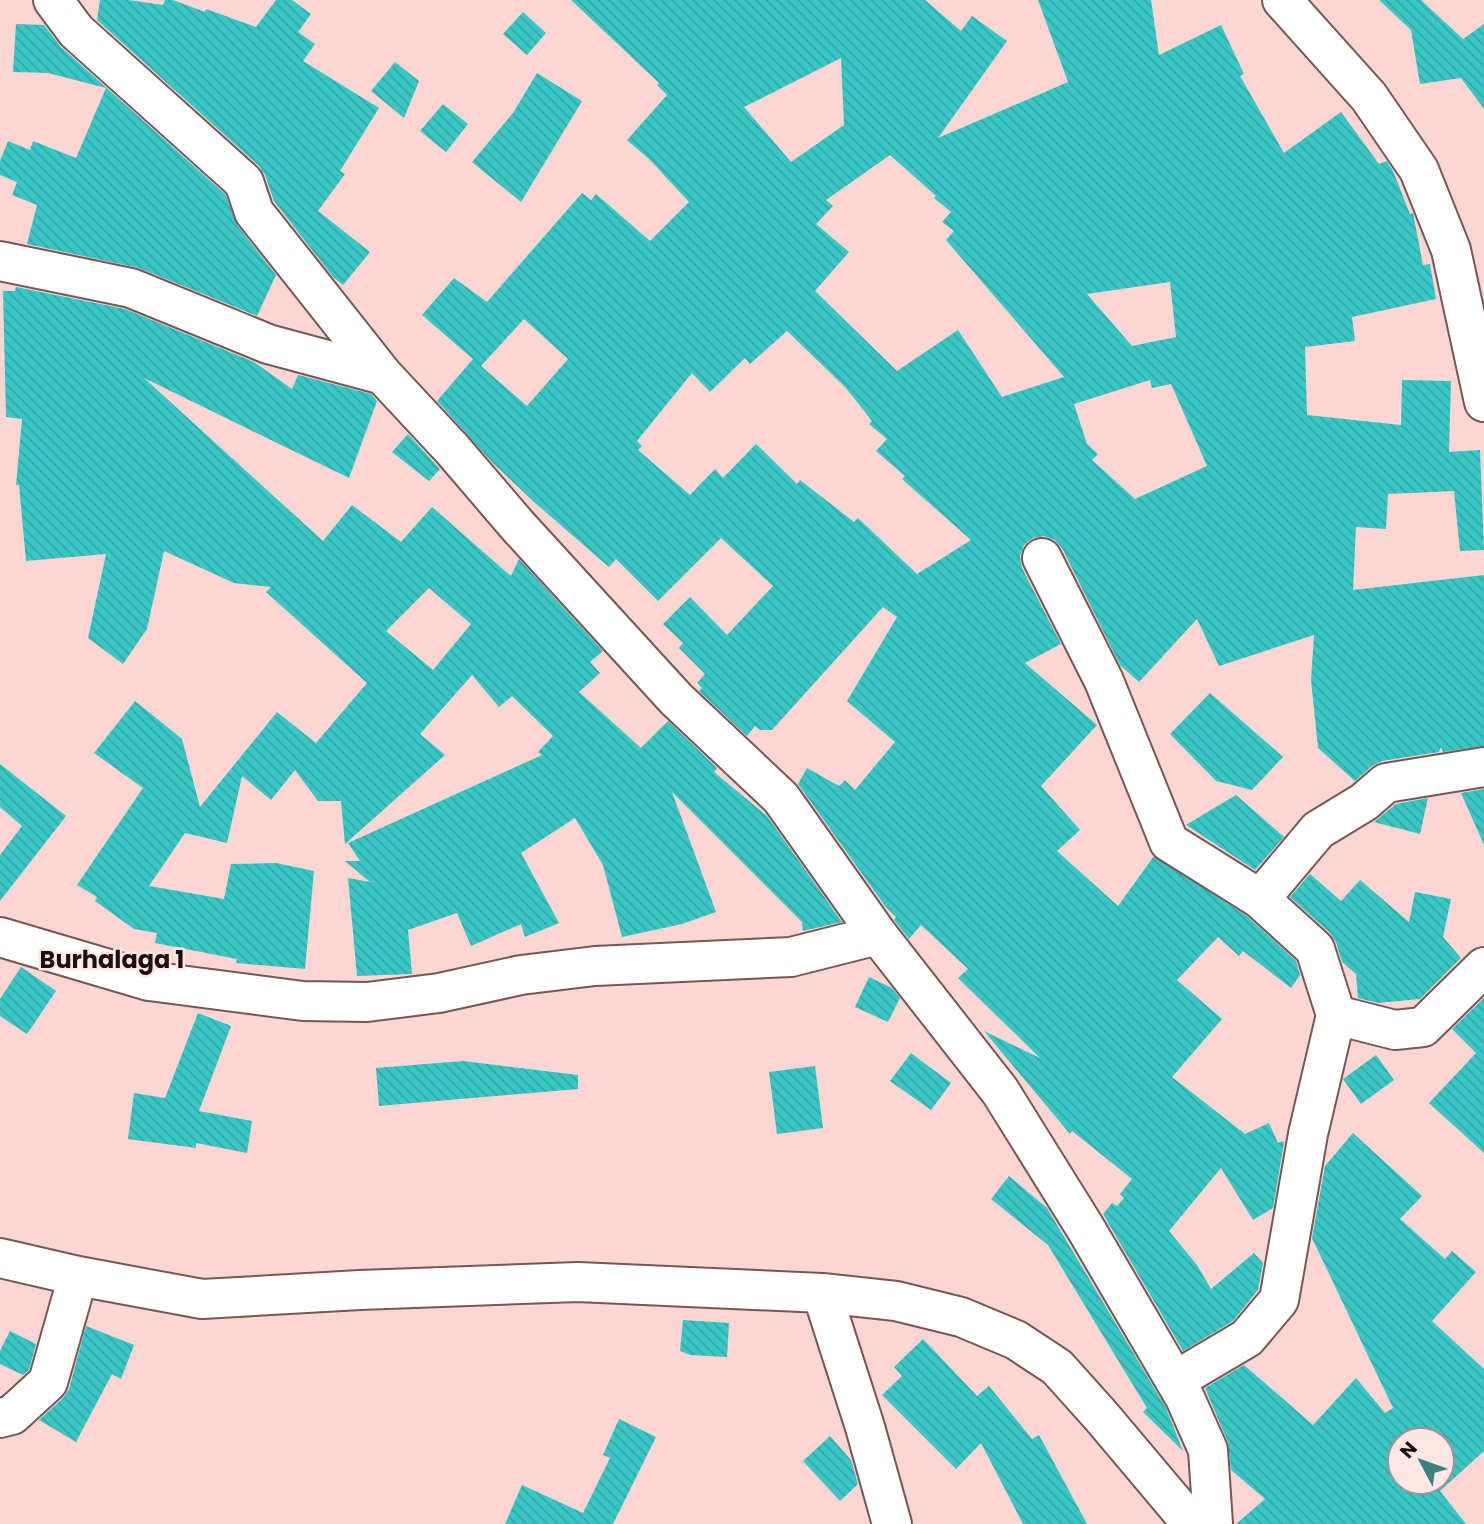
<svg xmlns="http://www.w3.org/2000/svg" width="1484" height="1524" viewBox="0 0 1484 1524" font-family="Poppins,sans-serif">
	<defs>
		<pattern id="building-back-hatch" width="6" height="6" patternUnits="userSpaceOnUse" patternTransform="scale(1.75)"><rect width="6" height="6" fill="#3ac6c5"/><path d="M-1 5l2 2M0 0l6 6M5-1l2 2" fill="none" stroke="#32a9a8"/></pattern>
	</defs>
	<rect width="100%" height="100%" fill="#fbd6d2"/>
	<!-- building -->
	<path fill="url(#building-back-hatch)" fill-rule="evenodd" d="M100 0H128L163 5 165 0H173L205 12 206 9 256 27 276 0H292L311 14 298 32 315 44 303 61 379 108 340 171 345 174 318 211 370 252 343 285 333 277 274 201 265 175 259 166 97 20Z
		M571 0H925L961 31 972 16 1007 41 938 138 1068 82 1038 0H1151L1159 55 1221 25 1244 74 1240 76 1284 153 1341 112 1379 164 1387 161 1393 171 1410 214 1413 213 1423 265 1430 264 1436 299 1352 317 1355 341 1305 347 1307 415 1401 425 1402 380 1451 381 1449 452 1480 450 1484 550 1460 551 1454 491 1388 494 1386 529 1356 527 1353 590 1484 575V746L1443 752 1441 747 1439 752 1382 761 1372 766 1355 781 1318 748 1311 680 1314 635 1219 666 1197 619 1139 682 1120 665 1062 548 1055 540 1044 536 1033 538 1024 545 1020 556 1022 568 1061 644 1025 663 1097 725 1041 786 1080 830 1057 851 1118 906 1154 856 1247 916 1296 961 1300 975 1291 988 1243 951 1239 956 1218 937 1177 980 1222 1019 1172 1077 1245 1134 1269 1123 1278 1143 1283 1141 1284 1143 1273 1208 1253 1220 1221 1168 1169 1231 1197 1265 1211 1289 1254 1253 1263 1263 1258 1290 1233 1321 1183 1351 1103 1214 1112 1203 1117 1206 1124 1198 1120 1194 1132 1179 1072 1131 1070 1134 984 1031 1040 1058 958 978 968 969 921 925 909 939 894 920 896 917 885 906 798 784 807 768 839 786 845 780 855 790 895 742 847 701 897 617 883 607 772 730H760L755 726 747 736 699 691 702 688 697 683 705 674 679 648 683 643 663 624 690 597 727 635 773 586 721 538 658 601 616 559 609 567 534 502 493 463 437 401 473 359 422 315 454 278 487 302 582 193 591 200 596 194 650 241 689 202 650 160 627 140 667 95 657 85 659 83ZM841 58 844 125 791 162 744 107ZM890 155 936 196 934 198 951 212 942 222 954 231 946 240 1064 377 1002 397 958 330 897 371 815 291 849 252 816 224 833 206 826 200ZM1170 282 1176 337 1132 346 1087 294ZM524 319 568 359 527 406 481 366ZM787 331 846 388 872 421 869 424 887 439 876 451 905 476 902 479 971 540 917 574 858 518 854 522 800 480 797 484 756 444 723 478 715 469 690 495 638 450 642 446 637 441 692 373 710 392 745 358 750 364ZM1150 380 1152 388 1171 384 1207 466 1135 499 1092 460 1098 454 1087 444 1074 404Z
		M1379 0H1421L1463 39 1484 24V109L1461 78 1420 84 1411 30Z
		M523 12 546 33 527 55 503 34Z
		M16 24 44 25 61 47 225 194 237 225 276 275 257 316 139 268 27 244 37 205 12 195 17 182 0 175V161L8 141 30 150 33 141 76 158 106 88 48 73 13 72Z
		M395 62 419 81 404 118 371 91Z
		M537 73 582 101 521 202 472 162 513 113Z
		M443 104 468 124 446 152 420 131Z
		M16 287 125 309 254 362 292 389 298 375 371 394 377 401 349 478 144 378 323 541 352 505 401 542 432 507 511 576 519 559 603 651 590 662 600 673 579 692 641 748 668 721 717 768 714 772 767 816 842 922 803 931 802 922 672 792 716 912 682 924 622 937 603 865 575 818 521 853 559 923 525 937 521 924 471 946 457 913 408 930 412 974 357 976 348 878 370 882 345 861H360L348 843 542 755 538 752 553 736 512 696 499 707 472 675 420 734 445 755 345 844 341 801H318L295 770 271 800 242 776 227 843 185 833 149 886 224 899 231 864 276 863 314 871 305 969 236 963 237 959 155 943 157 933 134 929 95 901 97 897 77 885 143 788 94 753 135 701 182 739 200 807 277 712 316 743 367 683 266 592 271 587 234 583 164 551 147 629 123 664 88 638 106 554 26 561 19 485H16L22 419 6 417 3 291H15ZM429 588 471 624 433 670 386 631Z
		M408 434 440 469 429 481 392 452Z
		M1210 693 1283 757 1252 790 1216 781 1170 734Z
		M0 764 66 816 0 901V855L22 826 0 807Z
		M1484 789V845L1461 793Z
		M1236 795 1284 837 1255 870 1186 825Z
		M1428 798 1420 834 1374 822 1396 804Z
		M1310 874 1341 901 1360 880 1409 922 1415 892 1451 899 1443 937 1461 958 1420 999 1378 1003 1358 998 1356 974 1342 962 1336 942 1330 933 1290 897Z
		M21 967 56 991 27 1034 0 1016V999Z
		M869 977 892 988 900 998 888 1022 855 1007Z
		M1484 998V1153L1429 1103 1476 1053 1452 1029Z
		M198 1013 231 1026 199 1111 252 1121 247 1153 196 1143V1148L128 1139 134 1093 165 1098Z
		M911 1053 951 1083 931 1110 890 1081Z
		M1376 1055 1394 1080 1361 1104 1343 1079Z
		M463 1061 578 1075V1089L379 1106 376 1068Z
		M815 1066 823 1128 777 1134 769 1072Z
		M1353 1133 1422 1196 1400 1219 1445 1259 1452 1251 1476 1272 1432 1321 1484 1369V1451L1440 1491 1466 1524H1236L1265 1499 1231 1470 1228 1442 1205 1388 1244 1365 1313 1425 1356 1378 1385 1413 1393 1408 1312 1238 1325 1166ZM1400 1440H1442V1482H1400Z
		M1009 1176 1047 1208 1166 1408 1183 1451 1143 1412 1147 1408 1048 1245 991 1199Z
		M683 1320 729 1323 727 1357 690 1355 680 1351Z
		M86 1326 134 1345 121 1379 112 1374 76 1442 39 1420 63 1398 69 1389Z
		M10 1331 36 1344 29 1370 23 1375 0 1364V1351Z
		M923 1339 977 1396 989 1386 1032 1439 1039 1435 1087 1524H1023L981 1443 956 1469 882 1395 902 1376 894 1367Z
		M619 1419 656 1437 613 1524H505L522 1485 583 1513 610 1458 603 1455Z
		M830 1436 851 1460 858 1484 840 1501 803 1461Z"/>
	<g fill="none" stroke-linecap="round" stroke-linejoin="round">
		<defs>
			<path id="minor" d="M53 0 76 31 244 182 254 212 383 375 452 449 517 525 676 699 781 798 878 935 1000 1091 1086 1229 1185 1398 1208 1450 1213 1524
				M1282 0 1369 97 1419 170 1451 250 1484 402
				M0 261 131 288 268 344 383 375
				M1042 558 1104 681 1169 842 1260 899 1318 830 1364 802 1386 783 1484 767
				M1260 899 1315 949 1336 1015 1395 1030 1423 1027 1484 967
				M0 937 149 981 303 1001 367 1002 439 993 521 975 595 966 791 957 878 935
				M0 1258 78 1276 202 1299 360 1290 578 1282 822 1293 896 1301 961 1317 1016 1340 1057 1367 1101 1416 1192 1524
				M822 1293 865 1427 892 1524
				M1176 1380 1247 1338 1279 1300 1308 1134 1336 1015
				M0 1418 12 1415 48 1382 78 1276"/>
		</defs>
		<!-- minor casing -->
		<use href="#minor" stroke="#775754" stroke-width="42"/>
		<!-- minor -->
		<use href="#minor" stroke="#fff" stroke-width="38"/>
	</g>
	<g text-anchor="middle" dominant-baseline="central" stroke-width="5" stroke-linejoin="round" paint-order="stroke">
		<!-- quarter labels -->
		<g font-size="24" font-weight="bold" fill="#1c0f0e" stroke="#fee7e5">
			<text x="112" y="959">Burhalaga 1</text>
		</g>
	</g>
	<!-- north arrow -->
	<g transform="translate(1421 1461) rotate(311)"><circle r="33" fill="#fee7e5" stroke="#a4918f" stroke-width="2"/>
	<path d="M0-5L12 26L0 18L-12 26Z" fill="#3b8382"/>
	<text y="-10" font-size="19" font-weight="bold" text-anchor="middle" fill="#1c0f0e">N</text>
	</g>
</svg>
